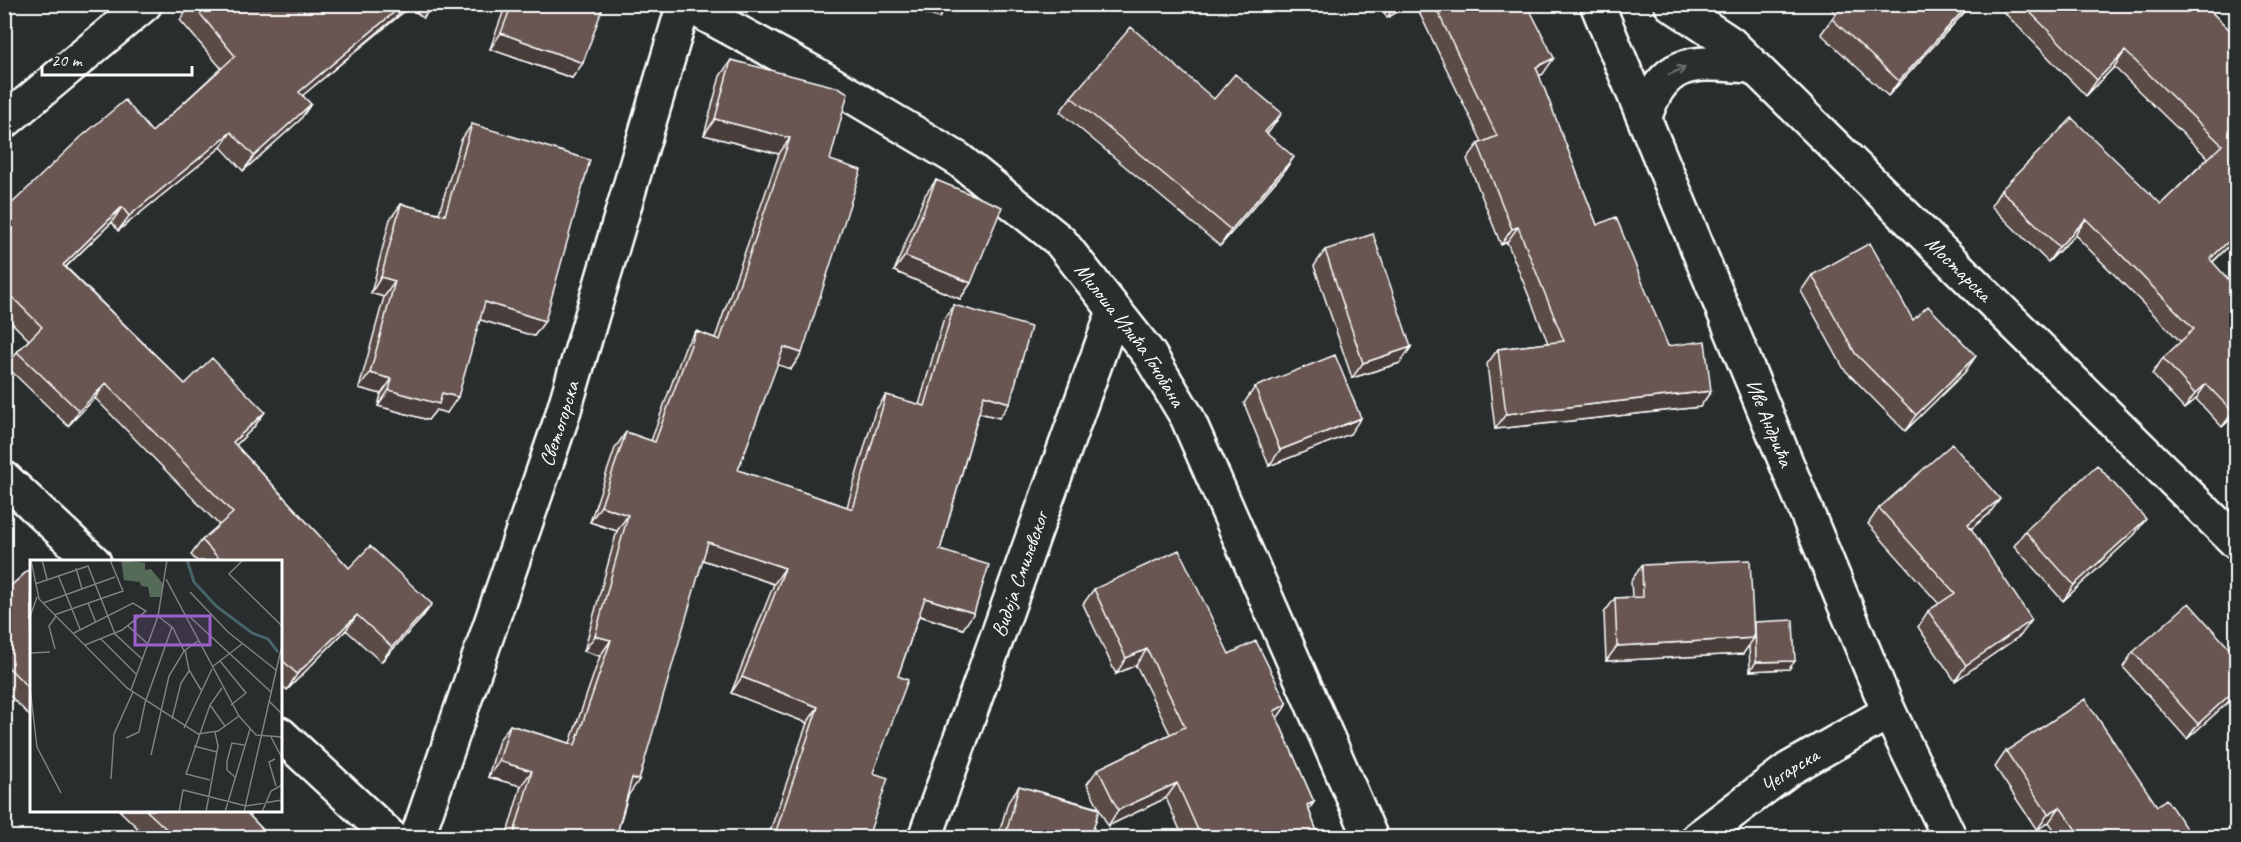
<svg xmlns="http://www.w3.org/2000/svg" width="2241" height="842" viewBox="0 0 2241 842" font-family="Caveat,sans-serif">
	<rect width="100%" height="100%" fill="#2a2d2e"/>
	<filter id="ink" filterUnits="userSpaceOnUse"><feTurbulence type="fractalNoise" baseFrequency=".0167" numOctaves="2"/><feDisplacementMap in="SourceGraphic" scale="12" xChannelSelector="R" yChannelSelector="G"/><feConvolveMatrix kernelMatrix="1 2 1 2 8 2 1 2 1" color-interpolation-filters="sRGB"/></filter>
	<g filter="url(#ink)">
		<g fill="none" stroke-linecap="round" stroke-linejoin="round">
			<defs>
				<g id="minor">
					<path id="s1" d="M686 4 815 74 958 159 1060 241 1149 354 1187 417 1371 838"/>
					<path id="s2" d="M1597 4 1889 712 1950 838"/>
					<path id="s3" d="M1671 4 1730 43 2236 542"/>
					<path d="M1645 117C1664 55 1698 63 1752 66"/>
					<path d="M4 122 145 4"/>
					<path d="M4 478 94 562"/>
					<path d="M280 734 392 838"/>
					<path id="s4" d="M417 838 561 420 684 4"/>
					<path id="s5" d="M925 838 1114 311"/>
					<path id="s6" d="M1698 838 1789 769 1889 712"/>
				</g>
			</defs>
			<!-- minor casing -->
			<use href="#minor" stroke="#fff" stroke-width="38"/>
			<!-- minor -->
			<use href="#minor" stroke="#2a2d2e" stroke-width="33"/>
		</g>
		<!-- wall -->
		<path fill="#5a4b47" stroke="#fff" stroke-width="1.5" d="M192 4H434L423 18 410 7 303 95 300 120 243 171 221 147 118 231 112 222 66 267 185 384 254 427 236 445 349 568 432 604 421 619 381 662 346 630 287 690 280 684V561H197L191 555 202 540 219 525 95 398 68 426 7 367 17 352 29 340 4 315V211L152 132 221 68 180 20Z
			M506 4H604L572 78 490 49Z
			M1380 4H1410L1387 18Z
			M1415 4H1527L1543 74 1539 76 1597 225 1668 346 1711 391 1700 407 1495 429 1487 364 1498 349 1548 343 1507 242 1501 245 1467 159 1478 144 1482 142Z
			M1826 4H1972L1888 96 1821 34 1836 13Z
			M1996 4H2203L2236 36V239L2213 262 2236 414 2222 427 2196 399 2184 409 2152 374 2163 358 2181 342 2075 235 2048 262 1991 206 2001 190 2161 204 2208 158 2114 67 2086 96Z
			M731 60 830 160 802 353 791 369 777 364 738 470 847 507 875 411 886 395 919 405 943 321 954 305 999 418 979 413 940 550 963 629 919 616 898 676 873 773 868 837H768L807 723 731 693 774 584 703 560 628 796 616 837H506L521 786 488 777 499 740 510 725 570 743 600 656 584 651 617 531 590 522 615 448 626 432 651 441 685 347 696 331 715 338 779 154 704 135 720 76Z
			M1071 97 1214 99 1271 129 1267 134 1283 173 1220 246 1060 112Z
			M472 124 545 321 534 336 480 319 447 413 436 410 428 420 378 406 381 394 359 388 384 297 371 293 390 219 401 204 439 213 461 140Z
			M936 180 971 283 960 299 894 271 925 195Z
			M1325 250 1411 347 1400 363 1352 378 1314 266Z
			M1812 275 1965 372 1905 431 1844 369 1801 291Z
			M1255 387 1350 434 1269 466 1244 403Z
			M1879 508 1989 514 1971 529 2021 635 1955 681 1918 627 1928 611 1939 604 1868 524Z
			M2025 531 2135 534 2063 601 2014 546Z
			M1642 565 1753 623 1755 622 1789 669 1750 671 1749 645 1743 654 1606 661 1604 613 1615 598 1632 597 1631 581Z
			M32 567V718L4 690V592Z
			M1094 589 1229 654 1287 704 1277 718 1314 802 1309 810 1319 837H1183L1166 798 1108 826 1099 809 1091 837H998L1008 802 1019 786 1099 808 1087 784 1098 769 1170 734 1136 665 1116 674 1083 604Z
			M2133 652 2236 656V695L2187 739 2123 667Z
			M2006 751 2157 806 2192 837H2059L2049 822 2037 830 1995 767Z
			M119 810H244L270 837H147Z"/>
		<!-- shaded-wall -->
		<path fill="#4a3d3a" stroke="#fff" stroke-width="1.5" d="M404 4H411L289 107 299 92Z
			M432 4H434L423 18Z
			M896 4H949L939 18Z
			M1396 4H1410L1387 18Z
			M1969 4H1972L1888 96 1899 81Z
			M501 33 583 63 572 78 490 49Z
			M2125 51 2114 67 2086 96 2097 80Z
			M1554 58 1543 74 1525 82 1536 67Z
			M311 104 300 120 243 171 254 156Z
			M1282 113 1271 129 1254 148 1265 132Z
			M715 119 790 138 779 154 704 135Z
			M231 132 221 147 118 231 129 216Z
			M1294 157 1283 173 1220 246 1231 230Z
			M122 207 112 222 52 280 63 265Z
			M2086 219 2075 235 2048 262 2059 247Z
			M1518 227 1507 242 1501 245 1512 229Z
			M2236 234V239L2199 275 2210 259Z
			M905 256 971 283 960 299 894 271Z
			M381 277 395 281 384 297 371 293Z
			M485 302 545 321 534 336 474 318Z
			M784 347 802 353 791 369 773 363Z
			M1411 347 1400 363 1352 378 1363 363Z
			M1976 356 1965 372 1905 431 1916 415Z
			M370 373 392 379 381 394 359 388Z
			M106 383 95 398 68 426 79 411Z
			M2206 384 2196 399 2184 409 2195 394Z
			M389 390 442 393 458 397 447 413 436 410 428 420 378 406Z
			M1711 391 1700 407 1495 429 1506 414Z
			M984 395 1010 403 999 418 973 411Z
			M2236 409V414L2222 427 2233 412Z
			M265 412 254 427 223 458 233 442Z
			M1361 418 1350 434 1269 466 1280 450Z
			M2000 499 1989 514 1957 540 1968 524Z
			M601 506 628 515 617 531 590 522Z
			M2146 519 2135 534 2063 601 2074 585Z
			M708 542 785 568 774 584 697 558Z
			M925 598 974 613 963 629 914 614Z
			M432 604 421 619 381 662 392 647Z
			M357 615 346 630 287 690 297 674Z
			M2032 620 2021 635 1955 681 1966 665Z
			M595 636 611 640 600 656 584 651Z
			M1754 638 1743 654 1606 661 1617 646Z
			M1147 649 1136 665 1116 674 1126 658Z
			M1795 661 1789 669 1750 671 1756 662Z
			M742 677 818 707 807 723 731 693Z
			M2236 689V695L2187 739 2198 724Z
			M1287 704 1276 720 1274 711Z
			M499 761 532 771 521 786 488 777Z
			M632 778 639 780 628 796 621 794Z
			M1177 783 1166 798 1108 826 1118 810Z
			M1314 802 1303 817 1307 805Z
			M2060 807 2049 822 2037 830 2048 814Z"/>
		<!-- building -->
		<path fill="#695753" stroke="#fff" stroke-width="1.5" d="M192 4H404L299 92 311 104 254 156 231 132 129 216 122 207 63 265 185 384 212 358 265 412 233 442 349 568 370 546 432 604 392 647 357 615 297 674 280 658V561H221L202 540 233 513 106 383 79 411 17 352 42 327 4 289V211L81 137 125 100 152 132 235 56Z
			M512 4H604L583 63 501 33Z
			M1434 4H1527L1554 58 1536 67 1597 225 1616 217 1668 346 1705 341 1711 391 1506 414 1498 349 1564 341 1518 227 1512 229 1478 144 1497 136Z
			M1844 4H1969L1899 81 1832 19Z
			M2022 4H2203L2236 36V234L2210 259 2236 288V409L2233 412 2206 384 2195 394 2163 358 2194 329 2086 219 2059 247 2001 190 2072 118 2161 204 2222 145 2125 51 2097 80Z
			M1131 27 1214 99 1235 74 1282 113 1265 132 1294 157 1231 230 1071 97Z
			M731 60 840 88 848 93 830 160 861 170 802 353 784 347 738 470 853 509 886 395 925 406 954 305 1031 327 1010 403 984 395 940 550 989 565 974 613 925 598 898 676 908 680 873 773 888 778 868 837H774L818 707 742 677 785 568 708 542 639 780 632 778 616 837H513L532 771 499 761 510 725 575 745 611 640 595 636 628 515 601 506 626 432 655 442 696 331 720 340 790 138 715 119Z
			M472 124 590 160 545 321 485 302 458 397 442 393 439 404 389 390 392 379 370 373 395 281 381 277 401 204 445 215Z
			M936 180 1002 207 971 283 905 256Z
			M1373 234 1411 347 1363 363 1325 250Z
			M1870 243 1913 320 1928 306 1976 356 1916 415 1855 353 1812 275Z
			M1335 355 1361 418 1280 450 1255 387Z
			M1952 444 2000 499 1968 524 2032 620 1966 665 1928 611 1955 593 1879 508Z
			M2097 465 2146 519 2074 585 2025 531Z
			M1179 550 1229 654 1256 641 1287 704 1274 711 1314 802 1307 805 1319 837H1201L1177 783 1118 810 1098 769 1185 727 1147 649 1126 658 1094 589Z
			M1750 560 1754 638 1617 646 1615 598 1643 597 1642 565Z
			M32 567V691L4 663V592Z
			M2189 603 2236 656V689L2198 724 2133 652Z
			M1793 620 1795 661 1756 662 1755 622Z
			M2085 699 2157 806 2166 799 2192 837H2081L2060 807 2048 814 2006 751Z
			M1019 786 1099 809 1091 837H1005Z
			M146 810H244L270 837H175Z"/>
		<!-- one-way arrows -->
		<defs><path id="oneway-shaft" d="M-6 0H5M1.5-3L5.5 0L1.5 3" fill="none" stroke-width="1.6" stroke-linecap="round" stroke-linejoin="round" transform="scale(1.5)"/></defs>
		<use stroke="#6a6c6d" href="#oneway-shaft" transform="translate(1677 71) rotate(-24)"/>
	</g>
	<g text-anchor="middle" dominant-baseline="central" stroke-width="6" stroke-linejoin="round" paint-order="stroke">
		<!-- street labels -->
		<g font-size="21" fill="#fff" stroke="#2a2d2e">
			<text stroke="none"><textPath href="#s3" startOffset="392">Мостарска</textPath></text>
			<text stroke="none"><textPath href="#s1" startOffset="561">Милоша Илића Гочобана</textPath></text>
			<text stroke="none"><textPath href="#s2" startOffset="453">Иве Андрића</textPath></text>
			<text stroke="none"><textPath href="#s4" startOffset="438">Светогорска</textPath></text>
			<text stroke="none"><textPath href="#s5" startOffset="280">Видоја Смилевског</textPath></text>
			<text stroke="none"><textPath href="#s6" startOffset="114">Чегарска</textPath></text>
		</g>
	</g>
	<!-- overview -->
	<g transform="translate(30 560)">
		<rect width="252" height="252" fill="#2a2d2e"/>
		<path d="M91 0 115 3V10L121 9 134 25 130 37H120L118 27 111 26 110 22 94 20Z" fill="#556b58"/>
		<path fill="none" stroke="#46646a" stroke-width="3" d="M157 0 164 22 186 46 222 73 238 79 248 92"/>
		<path fill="none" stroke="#7f8182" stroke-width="1.5" d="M1 0 9 39 97 128 168 174 188 171 209 156M12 0 17 19M213 0 199 14 252 66M46 8 52 29M28 15 50 69M136 19 209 156 226 175 252 177M5 24 58 6 85 74 113 100M160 32 198 72 246 110M13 43 85 17M58 43 66 63M24 55 93 31 80 0M128 56 143 68 154 91M159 56 241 132M0 57 7 37M98 66 119 85M44 73 103 43 116 51 92 70 55 85M71 79 107 115M25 89 19 66 26 56M155 90 159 110 171 130M0 93 20 92M190 101 216 133 201 145M182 107 212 84M0 128 7 187 31 233M101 130 128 56 137 0M239 141 252 154M180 145 195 166M142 159 151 123 159 111M154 168 182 109M241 177 252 198M96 178 109 172 115 143 142 67M164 186 187 192M121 195 139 116 154 91 168 81M245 199 239 202 246 226M205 217 197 210V201L202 183 214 185M81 219 84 174 103 132M180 220 156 214 180 145 192 128M149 252 153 230 216 246 252 240M176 252 188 186 185 172M195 252 220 169M214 252 252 85M232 252 241 231 252 225"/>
		<path fill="#9c61cf" fill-opacity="0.15" stroke="#9c61cf" stroke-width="3" d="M105 56H180V85H105Z"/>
		<rect width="252" height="252" fill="none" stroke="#fff" stroke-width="3"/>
	</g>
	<!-- margin -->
	<rect width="2241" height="842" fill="none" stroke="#2a2d2e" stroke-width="24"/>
	<rect x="12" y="12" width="2217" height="818" fill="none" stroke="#fff" stroke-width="2" filter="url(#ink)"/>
	<!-- scale -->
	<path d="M42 66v9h150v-9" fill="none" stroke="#ffffff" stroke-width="3"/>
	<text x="51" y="66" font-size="18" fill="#ffffff" stroke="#2a2d2e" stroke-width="4.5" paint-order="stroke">20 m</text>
</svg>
